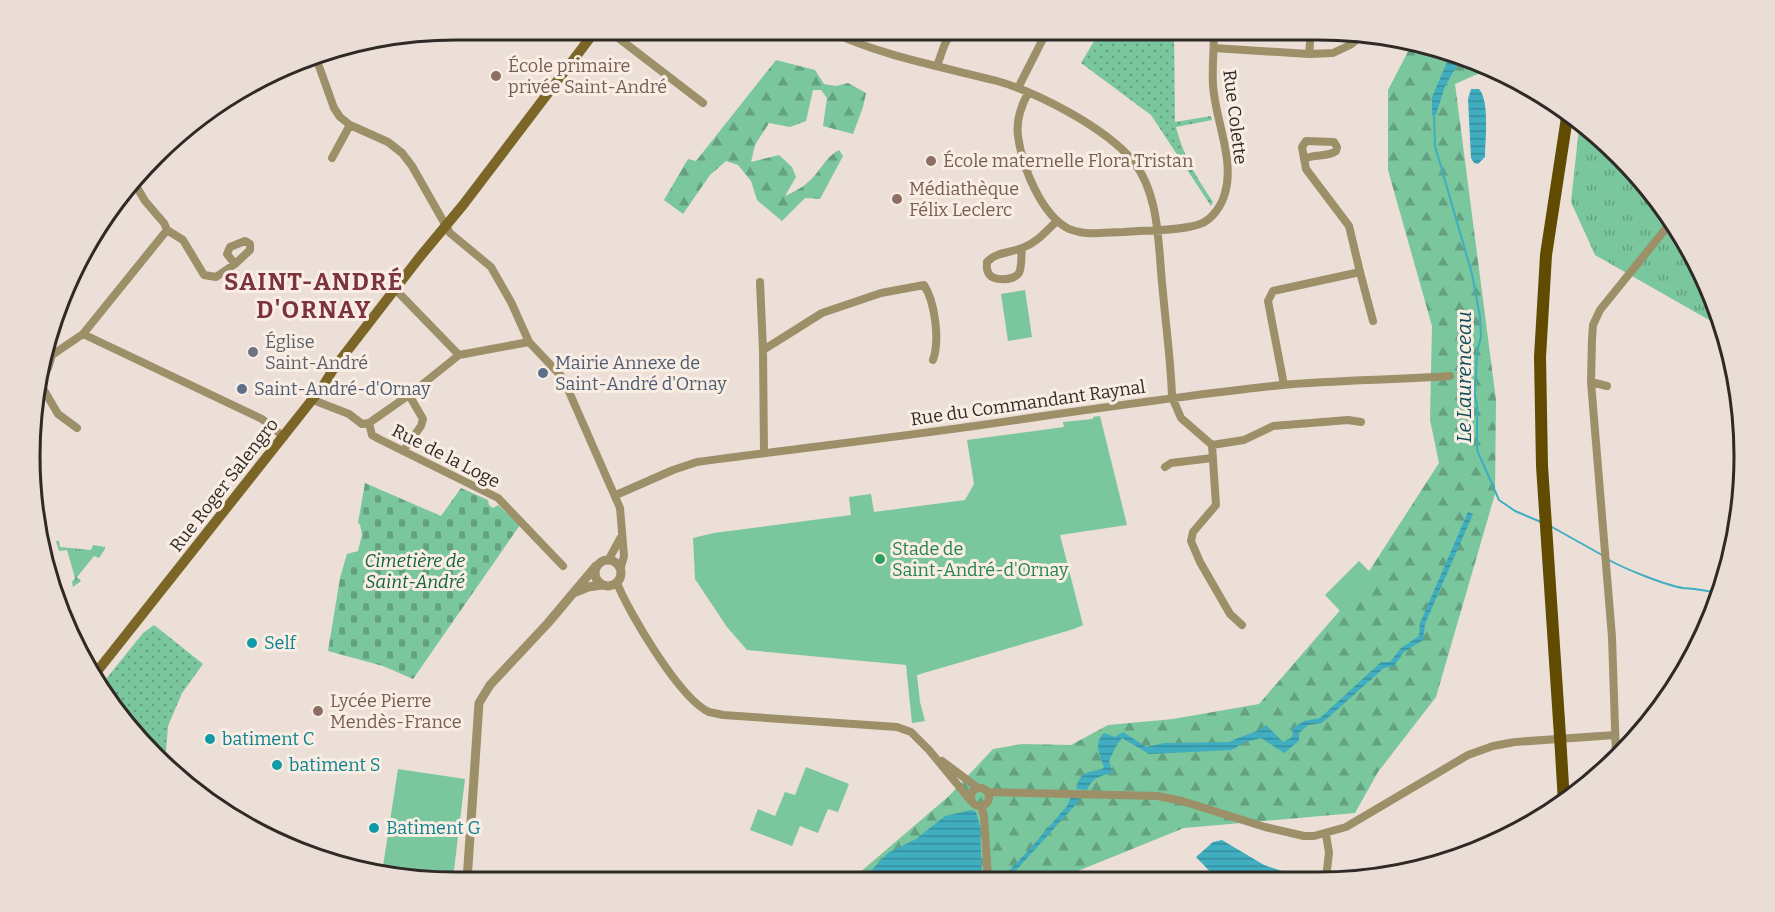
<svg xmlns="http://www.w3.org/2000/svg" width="1775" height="912" viewBox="0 0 1775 912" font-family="Bitter,serif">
	<defs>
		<pattern id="grass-tufts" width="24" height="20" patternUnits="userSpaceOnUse" patternTransform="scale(1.5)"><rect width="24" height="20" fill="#7ac69d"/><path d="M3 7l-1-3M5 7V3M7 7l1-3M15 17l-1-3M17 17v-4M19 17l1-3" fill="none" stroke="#64a180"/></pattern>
		<pattern id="forest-firs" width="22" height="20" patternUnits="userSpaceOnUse" patternTransform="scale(1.5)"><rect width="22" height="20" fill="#7ac69d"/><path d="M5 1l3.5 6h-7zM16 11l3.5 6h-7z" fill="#64a180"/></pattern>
		<pattern id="cemetery-stones" width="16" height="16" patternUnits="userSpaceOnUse" patternTransform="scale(1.5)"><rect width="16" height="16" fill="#7ac69d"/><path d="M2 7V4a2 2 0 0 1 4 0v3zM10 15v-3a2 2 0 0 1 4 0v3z" fill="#64a180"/></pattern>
		<pattern id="park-dots" width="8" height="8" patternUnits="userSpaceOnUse" patternTransform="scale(1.5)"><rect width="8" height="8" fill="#7ac69d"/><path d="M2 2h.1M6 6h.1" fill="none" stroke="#64a180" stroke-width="1.8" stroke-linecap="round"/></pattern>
		<pattern id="water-rules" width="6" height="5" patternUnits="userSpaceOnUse" patternTransform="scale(1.5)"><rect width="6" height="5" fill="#40aec0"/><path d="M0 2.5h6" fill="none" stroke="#368e9c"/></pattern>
	</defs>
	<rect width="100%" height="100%" fill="#ebdfd7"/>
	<!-- grass -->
	<path fill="url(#grass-tufts)" d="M1580 119 1640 175 1688 243 1722 319 1725 329 1595 255 1571 202Z
		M56 541H59L60 547 91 550 93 545 105 547V549L99 558 94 556 77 577 81 581 73 587 72 582 75 578 67 550 59 551Z"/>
	<!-- forest -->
	<path fill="url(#forest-firs)" d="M1413 42 1429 44 1491 68 1455 84 1496 400 1495 494 1436 697 1378 772 1355 813 1184 828 1058 879 851 880 949 796 993 749 1022 744 1071 745 1108 725 1173 719 1259 704 1355 593 1439 463 1430 420 1432 326 1388 170V90Z
		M776 60 815 70 824 84 836 86 848 83 866 93 863 107 853 134 823 126 827 98 821 90H813L806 121 790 127 769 123 755 145 751 162 779 155 792 167 796 177 785 196C797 191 808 184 816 174 824 164 828 156 839 150L843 156 820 199 805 198 782 221 757 200 751 181 738 165 726 161 710 175 683 214 664 200 688 159 696 161Z"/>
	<!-- cemetery -->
	<path fill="url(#cemetery-stones)" d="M365 483 441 516 461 488 488 500 489 505 493 508 498 505 520 525 413 679 383 666 328 651 340 578 347 554 358 551 362 535 360 524 358 523Z"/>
	<!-- park -->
	<path fill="url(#park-dots)" d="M1100 31H1174L1175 122 1211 116 1212 120 1176 127C1183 156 1197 178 1213 202L1211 206 1151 115 1081 63Z
		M154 625 203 664 182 693 168 726 165 764 155 757 102 684 143 633Z"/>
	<!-- pitch -->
	<path fill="#7ac69d" d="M1025 290 1032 337 1008 341 1001 294Z
		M1100 416 1127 525 1060 535 1083 625 1074 629 917 675 920 702 925 721 912 723 906 665 747 650 727 627 695 579 693 538 714 533 851 515 849 497 871 494 874 512 965 500 974 484 967 440 1064 427 1063 422 1093 419V417Z
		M1359 561 1375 577 1341 612 1325 595Z
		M806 767 849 784 838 812 828 809 818 833 800 826 792 846 750 830 758 809 775 816 785 792 795 795Z
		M398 769 465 779 453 878 383 866Z"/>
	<!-- water -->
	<path fill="url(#water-rules)" d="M1451 53 1462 57 1445 86 1436 115H1432V97Z
		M1471 89H1479C1490 101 1485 141 1485 157L1478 164 1474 163 1471 158 1468 99Z
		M1468 512 1473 514 1425 624 1423 640 1404 652 1394 666 1384 668 1322 723 1308 725 1299 733V741L1284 753 1261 738 1243 743 1232 750 1149 754 1122 738 1116 746 1109 761 1113 773C1100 776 1093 777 1087 790L1076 789C1081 768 1090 774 1104 768 1101 756 1092 745 1104 733L1115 737 1123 732 1146 747 1164 743 1229 742C1242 735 1255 734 1266 725L1283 742 1292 737 1293 728 1304 721 1320 718 1381 662H1390L1401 648 1419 636 1420 623Z
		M1071 797H1079V801L1008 879H1001L1028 851 1067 806Z
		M971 810 976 812 980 826 982 879 862 880 888 853 916 839 945 816Z
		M1222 840 1264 865 1294 875 1296 879H1217L1196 857 1213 842Z"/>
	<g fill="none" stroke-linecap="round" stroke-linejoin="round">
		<!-- stream -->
		<path stroke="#40aec0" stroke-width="2" d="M1434 113 1435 146 1472 274 1480 317 1481 337 1477 352 1475 396 1477 406V450L1499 500 1515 511 1541 522
			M1552 527 1602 555
			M1609 560C1625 569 1665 585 1683 588 1696 589 1708 590 1720 594"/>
		<!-- minor -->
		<path stroke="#9d8f68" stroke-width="8" d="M608 30 703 103
			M827 30C881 56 939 66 997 81 1037 92 1106 128 1133 161 1161 196 1158 250 1163 293 1166 327 1171 362 1172 397L1181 418 1212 445 1216 505 1193 532 1191 541 1200 562 1230 614 1242 625
			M1214 48 1309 54 1333 53 1350 45 1364 34
			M1309 54 1311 31
			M315 55 334 108 340 117 350 125 388 142 402 153 412 166 450 233 491 267 511 302 529 342 563 378 620 508 624 556 621 567
			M937 66 944 46 952 30
			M1018 88 1047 31
			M1028 93C1021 106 1016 121 1018 136 1022 166 1041 215 1069 229 1075 231 1081 233 1087 233 1099 234 1112 232 1123 232 1144 230 1182 231 1200 224 1212 220 1222 205 1225 193 1235 160 1215 119 1213 85 1212 67 1214 49 1214 31
			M332 158 350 125
			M135 184 145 201 164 223 167 230
			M167 230 183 240 204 275 216 277 235 264 250 250V244L245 241 230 247 227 254 235 264
			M1022 248C1021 255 1022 268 1019 273 1014 281 991 282 988 272 986 269 987 266 987 262 996 252 1010 253 1022 248 1037 243 1046 231 1057 221
			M1360 272 1373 321
			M760 282 763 350
			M395 289 459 355
			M83 334 262 419 284 437
			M43 358 52 355 83 334 167 230
			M41 379 48 368 52 355
			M1591 382 1607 386
			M41 385 58 414 77 428
			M1284 385 1268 301 1273 291 1360 272 1349 226 1306 169 1302 147 1306 141 1334 142 1337 147 1336 151C1327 158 1315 153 1304 159
			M313 400 349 414 362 424 369 423 409 395 459 355 529 342
			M369 423 372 435 379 439 498 498 563 566
			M1212 445 1244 440 1273 426 1348 420 1361 422
			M403 451 421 426 423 419 409 395
			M764 453 763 350 822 313 881 293 924 285C935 302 940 340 933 360
			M1165 467 1171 463 1212 458
			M616 495 673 470 697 462C808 447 920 435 1030 418 1114 406 1198 394 1282 385 1338 380 1395 380 1450 376
			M609 559 621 537
			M617 583C629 613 680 699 709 712 714 713 719 714 723 715L897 727 911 732 929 750 971 801
			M1616 757 1612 637 1591 382 1592 339 1593 325 1600 310 1672 221
			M942 761 978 788
			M971 797a9 9 0 1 1 18 0a9 9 0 1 1-18 0Z
			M987 792 1158 796 1182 801 1265 827 1304 836H1314L1346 827 1468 755 1493 746 1515 742 1615 735
			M981 806 984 816 988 879
			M1326 878 1329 853 1326 834"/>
		<!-- tertiary -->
		<path stroke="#9d8f68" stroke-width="9" d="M595 573a13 13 0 1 1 26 0a13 13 0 1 1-26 0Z
			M576 592 588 587 602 585
			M467 881 479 703 490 685 548 623 596 566"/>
		<!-- secondary -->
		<path stroke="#7c6627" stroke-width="10" d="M95 674 323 386 334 368 419 258 463 205 596 30"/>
		<!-- primary -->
		<path stroke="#604b00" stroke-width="12" d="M1559 721 1542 466 1540 357 1546 255 1568 111
			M1561 752 1564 803"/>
		<!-- primary-bridge -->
		<path stroke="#604b00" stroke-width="12" d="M1559 721 1561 752"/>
	</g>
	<!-- markers -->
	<g fill="#8d6e63" stroke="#f9ede4" stroke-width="2">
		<circle cx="496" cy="76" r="6"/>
		<circle cx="931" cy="161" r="6"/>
		<circle cx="897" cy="199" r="6"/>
		<circle cx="318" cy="711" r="6"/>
	</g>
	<circle fill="#6b7280" stroke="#f9ede4" stroke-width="2" cx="253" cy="352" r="6"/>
	<g fill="#5c6f8a" stroke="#f9ede4" stroke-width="2">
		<circle cx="543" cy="373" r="6"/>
		<circle cx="242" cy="389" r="6"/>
	</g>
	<circle fill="#2e9e5b" stroke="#f9ede4" stroke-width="2" cx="880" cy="559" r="6"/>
	<g fill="#0f9aa8" stroke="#f9ede4" stroke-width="2">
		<circle cx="252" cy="643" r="6"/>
		<circle cx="210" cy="739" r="6"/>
		<circle cx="277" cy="765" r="6"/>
		<circle cx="374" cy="828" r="6"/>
	</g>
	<g text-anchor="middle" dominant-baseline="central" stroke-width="6" stroke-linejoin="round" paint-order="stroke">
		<!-- education labels -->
		<g font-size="18" fill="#785e54" stroke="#f9ede4" text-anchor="start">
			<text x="508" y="66">École primaire<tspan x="508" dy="21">privée Saint-André</tspan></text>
			<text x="943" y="161">École maternelle Flora Tristan</text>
			<text x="909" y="189">Médiathèque<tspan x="909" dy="21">Félix Leclerc</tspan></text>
			<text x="330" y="701">Lycée Pierre<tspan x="330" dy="21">Mendès-France</tspan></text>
		</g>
		<!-- street labels -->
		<g font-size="18" fill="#2f2a27" stroke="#f9ede4">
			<text transform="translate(1235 117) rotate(83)">Rue Colette</text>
			<text transform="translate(1028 403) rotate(-8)">Rue du Commandant Raynal</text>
			<text transform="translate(446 456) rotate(27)">Rue de la Loge</text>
			<text transform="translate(224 485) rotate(-52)">Rue Roger Salengro</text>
		</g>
		<!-- worship labels -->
		<g font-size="18" fill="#5b616d" stroke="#f9ede4" text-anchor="start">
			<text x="265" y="342">Église<tspan x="265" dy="21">Saint-André</tspan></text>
		</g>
		<!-- service labels -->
		<g font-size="18" fill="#4e5e75" stroke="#f9ede4" text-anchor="start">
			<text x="555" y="363">Mairie Annexe de<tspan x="555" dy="21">Saint-André d'Ornay</tspan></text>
			<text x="254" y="389">Saint-André-d'Ornay</text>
		</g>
		<!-- leisure labels -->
		<g font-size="18" fill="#27864d" stroke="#f9ede4" text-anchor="start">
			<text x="892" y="549">Stade de<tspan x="892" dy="21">Saint-André-d'Ornay</tspan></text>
		</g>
		<!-- park labels -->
		<g font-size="18" font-style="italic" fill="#11623f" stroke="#f9ede4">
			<text x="415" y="561">Cimetière de<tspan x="415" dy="21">Saint-André</tspan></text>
		</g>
		<!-- culture labels -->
		<g font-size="18" fill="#0d838f" stroke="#f9ede4" text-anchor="start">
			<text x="264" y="643">Self</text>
			<text x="222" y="739">batiment C</text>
			<text x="289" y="765">batiment S</text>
			<text x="386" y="828">Batiment G</text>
		</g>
		<!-- water labels -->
		<g font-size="20" font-style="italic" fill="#0e4f58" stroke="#f9ede4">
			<text transform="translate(1464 377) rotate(-90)">Le Laurenceau</text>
		</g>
		<!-- district labels -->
		<g font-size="24" font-weight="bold" letter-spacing="1.5" fill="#7b343e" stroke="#f9ede4">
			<text x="314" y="282">SAINT-ANDRÉ<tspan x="314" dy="28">D'ORNAY</tspan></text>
		</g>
	</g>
	<!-- crop -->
	<path d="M0 0H1775V912H0ZM456 40H1318A416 416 0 0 1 1734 456V456A416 416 0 0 1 1318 872H456A416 416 0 0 1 40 456V456A416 416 0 0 1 456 40Z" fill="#e9ddd5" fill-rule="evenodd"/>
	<path fill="none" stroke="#2f2a27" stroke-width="3" d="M456 40H1318A416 416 0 0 1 1734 456V456A416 416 0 0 1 1318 872H456A416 416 0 0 1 40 456V456A416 416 0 0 1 456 40Z"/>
</svg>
